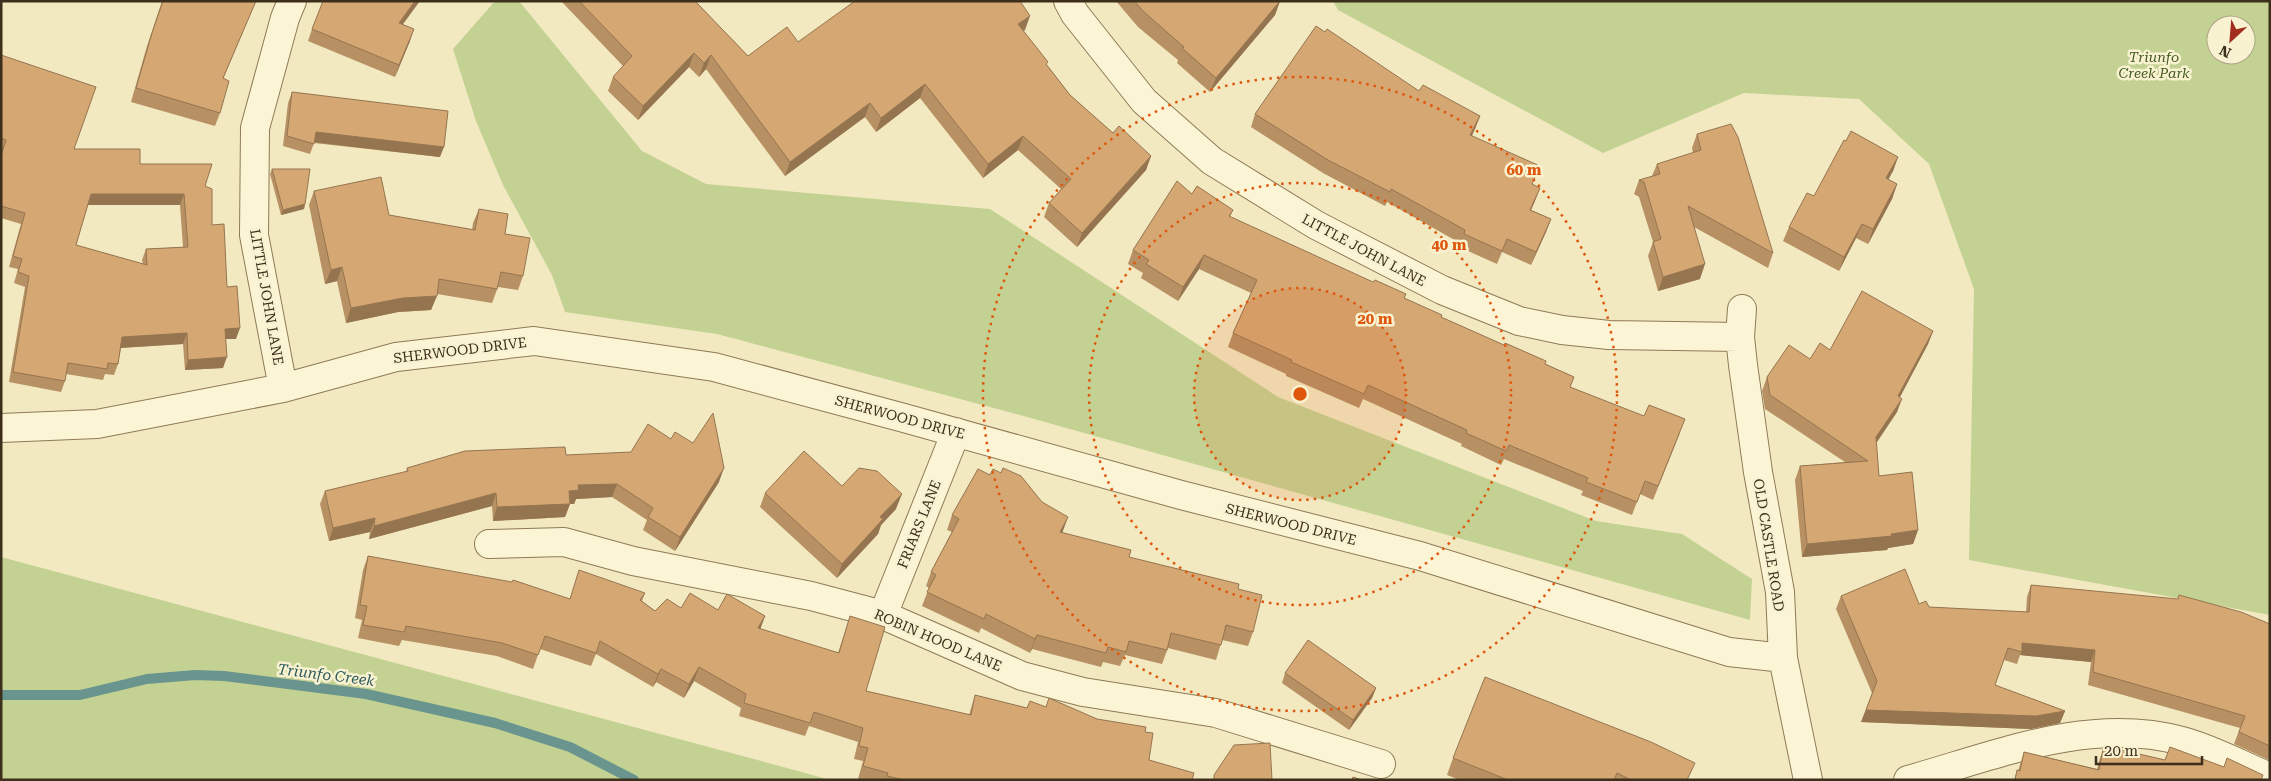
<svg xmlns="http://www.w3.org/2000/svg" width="2271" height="781" viewBox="0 0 2271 781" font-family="'Roboto Serif',serif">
	<rect width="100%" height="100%" fill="#f2e9c1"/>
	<!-- green -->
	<path fill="#c3d293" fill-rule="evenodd" d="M495 1H519L642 151 706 184 990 209 1278 397 1596 521 1682 534 1752 579 1750 620 1020 415 717 334 565 312 552 275 503 185 476 121 453 49Z
		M1333 1H2270V615L1969 560 1974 289 1929 164 1859 99 1744 93 1603 153 1338 10ZM2216 25H2246V55H2216Z
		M1 557 798 771 830 780H1Z"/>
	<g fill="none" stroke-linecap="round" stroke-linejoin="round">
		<!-- stream -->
		<path stroke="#6a948e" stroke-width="10" d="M1 695H80L147 679 195 675 224 676 366 694 495 723 570 747 634 780"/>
		<defs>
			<path id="street" d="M1068 1 1075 14 1144 101 1212 161 1316 225 1442 290 1519 321 1562 330 1609 335 1740 337
				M1742 309 1740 337 1743 365 1758 472 1780 592 1783 658 1808 780
				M283 388 254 235 255 128 285 18 292 1
				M1 428 97 424 283 388 396 357 534 341 714 367 904 418 1181 495 1420 556 1729 652 1783 658
				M489 544 564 542 633 561 811 596 883 615 1022 676 1083 692 1216 713 1381 764
				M883 615 956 432
				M1908 780C1997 755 2089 716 2182 741 2210 748 2243 766 2270 777"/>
		</defs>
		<!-- street casing -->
		<use href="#street" stroke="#8e7a56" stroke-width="30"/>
		<!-- street -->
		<use href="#street" stroke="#fcf5d5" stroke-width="28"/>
	</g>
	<!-- wall -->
	<path fill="#b79063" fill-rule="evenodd" d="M162 1 224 78 220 113 215 126 131 102 147 46Z
		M561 1H695L748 56 798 42 1025 30 1023 31 1047 65 1070 95 1113 133 1151 156 1146 170 1077 247 1044 217 1049 203 1061 189 1018 150 983 178 920 98 876 132 865 117 785 176 706 69 699 77 689 67 638 120 608 91 613 77 623 66Z
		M1116 1H1280L1275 15 1210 92 1177 63 1178 60 1138 27Z
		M403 24 410 41 395 77 308 41 312 29Z
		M1 55 74 149 140 164 205 186 212 225 227 287 236 339H226L223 368 185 370 183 344 121 348 118 364 114 375 105 374 103 380 66 374 65 381 61 392 9 382 25 287 14 283 18 269 9 267 21 224 1 218V155L2 151 1 150ZM88 205H180L183 247 146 249 142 260 143 264 76 245Z
		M1419 91 1480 116 1475 129 1472 136 1533 184 1535 201 1531 210 1551 219 1546 232 1531 265 1502 252 1497 264 1459 247 1460 243 1387 202 1385 206 1323 173 1251 127 1255 114Z
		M292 92 440 157 314 143 310 154 283 146 288 103Z
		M1697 134 1773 253 1768 268 1694 227 1700 279 1658 291 1648 256 1653 242 1639 197 1634 194 1639 180 1652 176 1657 164 1693 153 1692 148Z
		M1898 157 1893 171 1888 179 1897 184 1892 199 1868 244 1856 238 1839 271 1783 241 1789 227 1814 196Z
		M272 169 305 204 304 209 281 215 270 174Z
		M314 191 389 215 472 230 473 223 479 209 505 234 523 276 518 290 498 287 492 303 437 294 431 310 398 312 346 323 337 281 325 284 309 205Z
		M1192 194 1233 210 1230 217 1405 298 1441 317 1574 377 1570 387 1680 433 1653 500 1640 494 1632 515 1581 495 1583 491 1504 459 1501 465 1461 446 1462 444 1363 399 1359 408 1286 376V374L1228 347 1233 333 1251 293 1199 269 1178 301 1141 278 1143 273 1128 264 1133 250Z
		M1933 331 1928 344 1900 397 1897 412 1876 443 1879 476 1918 530 1913 544 1888 548 1887 550 1802 557 1795 480 1800 466 1845 462 1765 409 1762 391 1767 377 1830 350Z
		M566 455 719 482 675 551 643 530 647 520 612 497 576 499 574 504H570L565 517 493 521 492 506 369 539 370 532 329 541 320 504 325 491 406 472 407 468Z
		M842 486 896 509 881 525 878 534 837 578 760 507 765 493Z
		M952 515 1062 533 1129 557 1238 589 1253 632 1248 646 1222 640 1216 660 1168 648 1162 664 1125 655 1120 666 1103 662 1101 667 1032 649 1030 653 981 628 979 633 922 606 929 588 926 586 931 572 952 532 947 530Z
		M368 556 569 599 645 593 642 601 655 611 681 608 718 610 765 616 760 629 838 653 850 616 866 691 969 715 975 695 1027 708 1046 707 1145 732 1149 760 1192 780H859L858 779 863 761 854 759 858 742 809 726 805 736 739 716 741 708 694 681 684 698 656 682 653 687 596 654 591 666 540 649 533 669 497 656 402 640 399 646 358 638 362 620 355 618 363 570Z
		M2031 585 2270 624 2269 760 2234 744 2240 728 2088 685 2091 662 2020 655 2017 664 2004 660 1995 685 2065 711 2060 723 2031 729 1861 722 1872 693 1836 609 1841 596 1919 604 1929 607 2026 612 2027 597Z
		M1285 673 1376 688 1372 698 1349 730 1282 683Z
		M2104 746 2165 760 2224 767 2261 780H2014L2017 770 2018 771 2024 752 2097 769 2099 761Z
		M1453 758 1688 780H1460L1447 775Z"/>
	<!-- shaded-wall -->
	<path fill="#957550" d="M256 1 218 91 223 78Z
		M415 1H420L395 35 399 23Z
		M1280 1 1275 15 1210 92 1216 78Z
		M1030 16 1025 30 1013 38 1018 24Z
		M414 29 410 41 395 77 399 65Z
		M694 53 689 67 638 120 643 106Z
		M711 55 706 69 699 77 704 63Z
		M925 84 920 98 876 132 881 118Z
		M870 103 865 117 785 176 790 162Z
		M1480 116 1475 129 1465 148 1470 135Z
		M316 132 444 147 440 157 312 142Z
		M1023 136 1018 150 983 178 988 164Z
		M1151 156 1146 170 1077 247 1082 233Z
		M1898 157 1893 171 1881 193 1886 178Z
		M1897 184 1892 199 1868 244 1873 229Z
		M1540 188 1535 201 1525 223 1530 210Z
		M91 194H184L180 205H87Z
		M305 204 304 209 281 215 283 210Z
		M1551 219 1546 232 1531 265 1536 252Z
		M1862 224 1856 238 1839 271 1844 257Z
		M1204 255 1199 269 1178 301 1183 287Z
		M1705 264 1700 279 1658 291 1663 277Z
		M342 267 337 281 325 284 331 270Z
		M437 296 431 310 398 312 346 323 351 308 403 298Z
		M240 328 236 339H221L225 329Z
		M1933 331 1928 344 1893 410 1898 396Z
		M187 333 183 344 118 348 122 337Z
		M227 357 223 368 185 370 188 360Z
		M1902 399 1897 412 1871 451 1876 437Z
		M724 468 719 482 675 551 680 537Z
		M617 484 612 497 576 499 574 504H570L565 517 493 521 497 507 569 491 578 485Z
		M496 493 492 506 369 539 374 526Z
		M902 494 896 509 881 525 878 534 837 578 842 564 880 517Z
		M1068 517 1063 531 1055 547 1060 532Z
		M375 518 370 532 329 541 333 528Z
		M1918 530 1913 544 1888 548 1887 550 1802 557 1807 544 1891 534Z
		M765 616 760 630 758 628Z
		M1037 635 1032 649 1030 653 1035 639Z
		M2022 643 2095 650 2091 662 2020 655 2022 652Z
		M699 667 694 681 684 698 689 684Z
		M661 669 656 682 653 687 658 674Z
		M1376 688 1372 698 1349 730 1353 720Z
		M1866 710 2065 711 2060 723 2031 729 1861 722Z"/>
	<!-- building -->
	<path fill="#d5a773" stroke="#957550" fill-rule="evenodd" d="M163 1H256L223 78 229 81 220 113 136 88 152 33Z
		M323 1H415L399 23 414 29 399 65 312 29Z
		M579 1H695L748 56 787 27 798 42 855 1H1020L1030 16 1018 24 1048 62 1046 64 1070 95 1113 133 1119 126 1151 156 1082 233 1049 203 1071 179 1023 136 988 164 925 84 881 118 870 103 790 162 711 55 704 63 694 53 643 106 613 77 632 56Z
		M1134 1H1280L1216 78 1182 48 1184 47 1144 12Z
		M1316 26 1325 32 1327 29 1419 91 1423 85 1480 116 1470 135 1540 166 1532 184 1540 188 1530 210 1551 219 1536 252 1507 239 1502 251 1464 234 1465 230 1391 189 1390 192 1328 160 1255 114Z
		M1 55 96 87 74 149H140V164H212L205 186 212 189V225L224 224 227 287 237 286 240 328 225 329 227 357 188 360 187 333 122 337 118 364 108 363 107 369 68 363 65 381 13 372 29 276 18 272 22 259 13 256 25 213 1 206V156L6 140 1 138ZM91 194H184L188 247 146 249 147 265 76 245Z
		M292 92 448 111 444 147 316 132 314 144 287 136Z
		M1731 124 1738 137 1773 253 1688 206 1705 264 1663 277 1653 242 1661 239 1644 182 1639 180 1660 174 1657 164 1701 150 1697 134Z
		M1851 131 1898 157 1886 178 1897 184 1873 229 1862 224 1844 257 1789 227 1807 193 1814 196 1844 140 1846 141Z
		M272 169H310L305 204 283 210Z
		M381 177 389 215 475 230 479 209 508 214 505 234 530 238 523 276 501 272 497 289 439 279 437 296 403 298 351 308 342 267 331 270 314 191Z
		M1177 181 1192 194 1197 186 1233 210 1229 216 1373 282 1375 280 1406 294 1404 298 1442 315 1441 317 1504 345 1505 343 1546 361 1545 364 1574 377 1570 387 1644 416 1649 405 1685 419 1658 486 1645 481 1637 502 1586 482 1588 478 1509 445 1506 451 1466 433 1467 430 1368 385 1364 394 1291 362 1292 360 1233 333 1257 280 1204 255 1183 287 1146 264 1149 260 1133 250Z
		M1862 291 1933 331 1898 396 1902 399 1876 437 1879 476 1912 472 1918 530 1891 534 1892 536 1807 544 1800 466 1868 461 1770 395 1767 377 1789 345 1810 359 1820 343 1830 350Z
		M713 413 724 468 680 537 648 517 653 508 617 484 578 485 579 490 569 491 570 504 497 507 496 493 374 526 375 518 333 528 325 491 408 471 407 468 465 451 565 447 566 455 631 452 648 424 671 439 675 432 693 443Z
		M804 451 842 486 859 468 877 471 902 494 880 517 883 519 842 564 765 493Z
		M1003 468 1021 476 1042 502 1068 517 1060 532 1131 550 1129 557 1239 584 1238 589 1262 595 1253 632 1226 625 1221 645 1171 633 1167 650 1129 641 1126 652 1108 647 1106 653 1037 635 1035 639 986 614 984 619 927 592 936 575 931 572 959 519 952 515 978 469 990 475 993 469 1001 473Z
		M368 556 512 582 513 580 570 599 579 570 645 593 640 600 655 611 667 599 681 608 690 593 718 610 727 594 765 616 758 628 839 653 850 616 885 627 866 691 971 715 975 695 1027 708 1030 701 1046 707 1049 698 1097 719 1146 727 1145 732 1153 733 1149 760 1194 773 1192 780H904L887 776 888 773 863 766 868 748 859 746 863 728 814 712 810 723 744 703 746 694 699 667 689 684 661 669 658 674 600 641 596 653 545 636 538 655 502 643 406 626 404 632 363 625 367 606 360 605Z
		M1905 569 1919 604 1926 601 1929 607 2029 612 2031 585 2178 599 2179 595 2241 612 2270 624V746L2239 732 2245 716 2093 672 2095 650 2022 643V652L2008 648 1995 685 2065 711 2036 716 1866 710 1877 681 1841 596Z
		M1308 640 1376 688 1353 720 1285 673Z
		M1485 677 1651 742 1695 763 1687 780H1631L1617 773 1614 780H1508L1453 758Z
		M1270 743 1272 780H1214V775L1234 745Z
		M2104 746 2165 760 2170 747 2224 767 2227 758 2263 775 2261 780H2015L2017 770 2020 771 2024 752 2099 770Z
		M1353 777 1362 780H1352Z"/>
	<!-- distance rings -->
	<circle cx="1300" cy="394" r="106" fill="#df570d" fill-opacity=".12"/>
	<g fill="none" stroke="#df570d" stroke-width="2.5" stroke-dasharray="2.5 5">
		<circle cx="1300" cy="394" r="106"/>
		<circle cx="1300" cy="394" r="211"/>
		<circle cx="1300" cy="394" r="317"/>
	</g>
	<g text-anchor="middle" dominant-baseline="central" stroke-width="5" stroke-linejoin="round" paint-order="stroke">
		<!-- park labels -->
		<g font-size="14" font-style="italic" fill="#455b21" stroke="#f9f2d1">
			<text x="2154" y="57">Triunfo<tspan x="2154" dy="16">Creek Park</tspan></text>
		</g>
		<!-- street labels -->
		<g font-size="14" fill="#3c2f1c" stroke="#f9f2d1">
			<text transform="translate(1364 250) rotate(28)">LITTLE JOHN LANE</text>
			<text transform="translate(267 297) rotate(80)">LITTLE JOHN LANE</text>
			<text transform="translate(460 350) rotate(-7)">SHERWOOD DRIVE</text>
			<text transform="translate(900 417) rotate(15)">SHERWOOD DRIVE</text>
			<text transform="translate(919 524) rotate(-68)">FRIARS LANE</text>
			<text transform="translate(1291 524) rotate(14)">SHERWOOD DRIVE</text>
			<text transform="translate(1769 545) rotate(81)">OLD CASTLE ROAD</text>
			<text transform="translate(938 640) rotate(23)">ROBIN HOOD LANE</text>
		</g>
		<!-- water labels -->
		<g font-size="15" font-style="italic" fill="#2a5b5d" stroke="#f9f2d1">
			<text transform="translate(326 675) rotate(7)">Triunfo Creek</text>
		</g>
	</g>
	<circle cx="1300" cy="394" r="8" fill="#df570d" stroke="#f9f2d1" stroke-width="2.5"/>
	<g font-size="15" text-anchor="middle" font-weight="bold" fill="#df570d" stroke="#f9f2d1" stroke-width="5" stroke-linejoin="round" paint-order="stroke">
		<text x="1524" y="175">60 m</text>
		<text x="1449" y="250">40 m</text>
		<text x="1375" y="324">20 m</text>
	</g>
	<!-- border -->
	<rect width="2271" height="781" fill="none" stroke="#3c2f1c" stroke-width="5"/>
	<!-- north arrow -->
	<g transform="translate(2231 40) rotate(206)"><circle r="24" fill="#f9f2d1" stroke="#ada489"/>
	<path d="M0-4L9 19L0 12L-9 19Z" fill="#a32e20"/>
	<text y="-8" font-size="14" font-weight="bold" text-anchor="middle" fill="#3c2f1c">N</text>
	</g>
	<!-- scale -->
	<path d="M2096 756v8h106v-8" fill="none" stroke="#3c2f1c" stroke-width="2.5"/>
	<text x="2104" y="756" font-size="15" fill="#3c2f1c" stroke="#f9f2d1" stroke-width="4" paint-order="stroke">20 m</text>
</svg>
